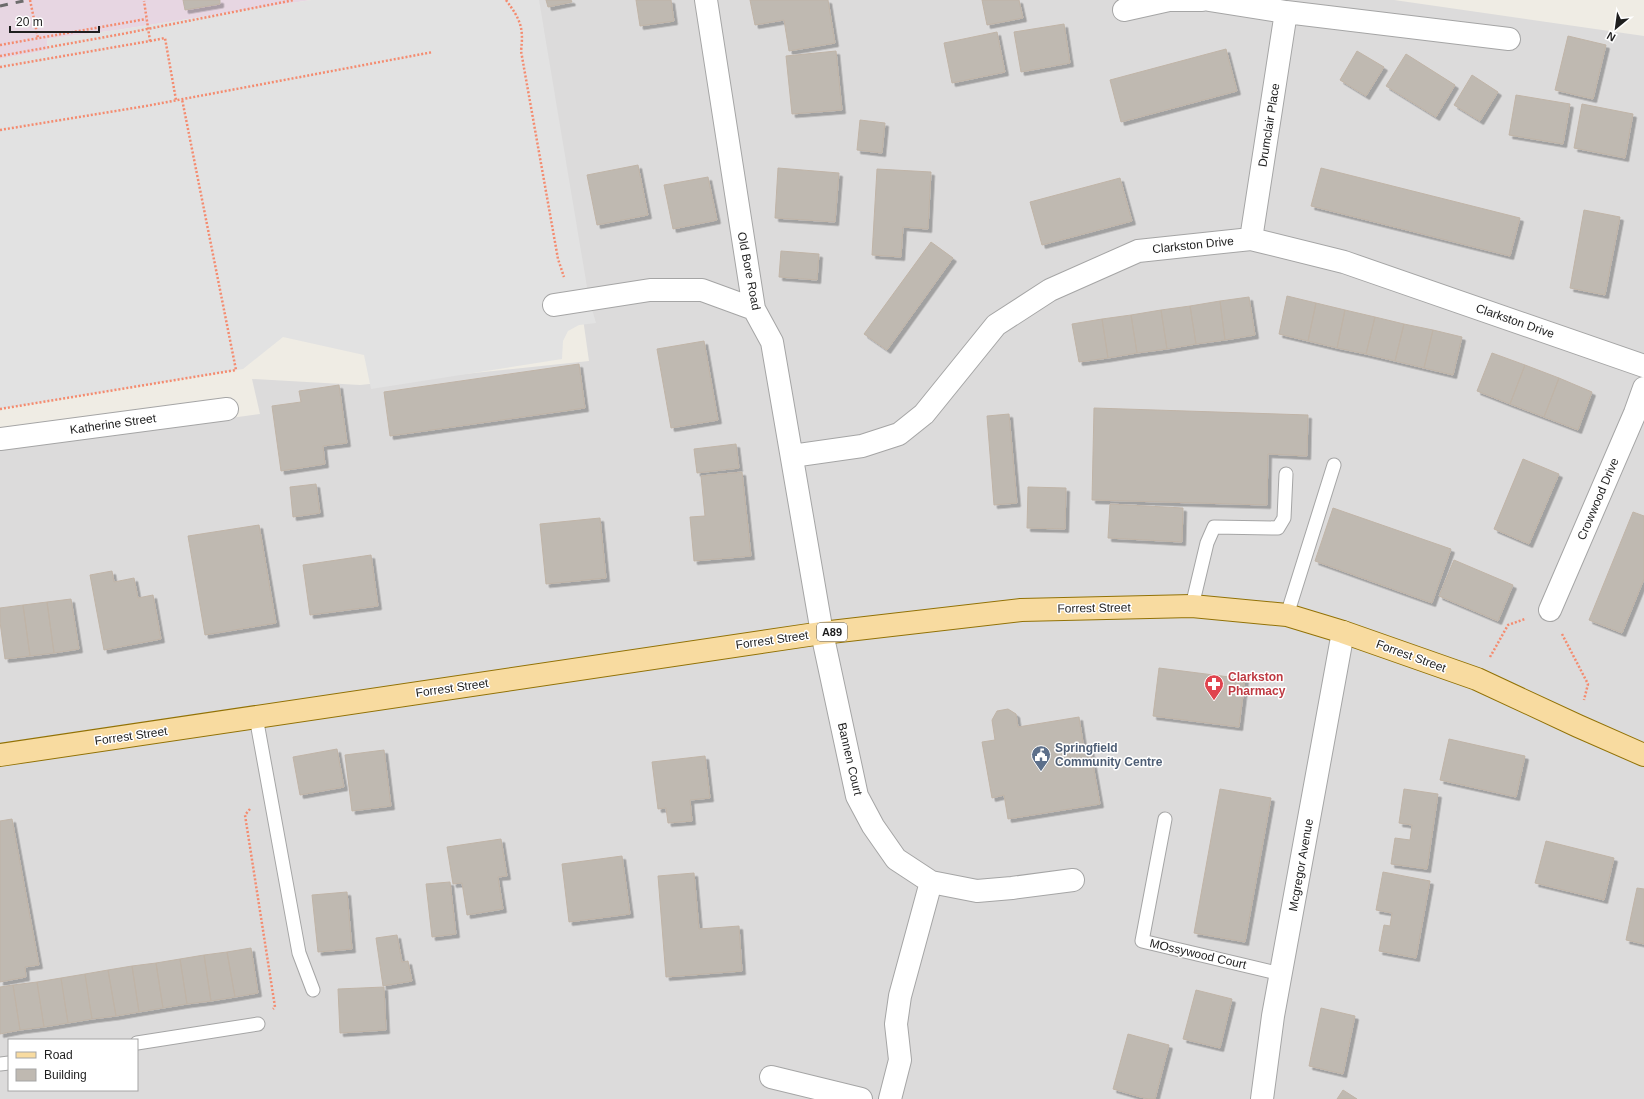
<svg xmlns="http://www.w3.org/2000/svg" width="1644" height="1099" viewBox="0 0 1644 1099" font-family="Arial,sans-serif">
	<defs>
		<filter id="shadow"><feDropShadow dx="3.5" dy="3.5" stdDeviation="0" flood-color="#0004"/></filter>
	</defs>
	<rect width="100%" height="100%" fill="#efece4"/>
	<!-- residential -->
	<path fill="#dcdbdb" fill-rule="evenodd" d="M538 0H1394L1644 36V1099H0V450L260 414 252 379 360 385 589 361ZM9 1040H137V1090H9Z"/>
	<!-- industrial -->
	<path fill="#e7d6e2" d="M0 0H311L117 30 47 39 48 50 0 59Z"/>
	<!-- parking -->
	<path fill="#e2e2e2" d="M311 0H539L589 299 596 323 579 325 568 331 563 341 562 359 371 389 364 355 283 337 243 369 0 409V59L48 50 47 39 117 30Z"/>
	<!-- building -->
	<path fill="#bfb9b1" stroke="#c0b4a7" filter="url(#shadow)" d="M183 0H220V4L185 10Z
		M546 0H571L572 2 548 7Z
		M636 0H671L674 21 640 26Z
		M750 0H828L835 43 789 51 784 20 755 25Z
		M982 0H1019L1023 18 987 25Z
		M1064 24 1070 63 1021 72 1014 32Z
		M997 32 1005 72 952 83 944 43Z
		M1568 36 1606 45 1593 99 1555 90Z
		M1226 49 1237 91 1121 122 1110 80Z
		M836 51 842 110 792 114 786 56Z
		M1357 51 1384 67 1366 96 1340 80Z
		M1406 54 1455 85 1436 117 1386 86Z
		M1472 75 1498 92 1480 121 1454 105Z
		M1516 95 1570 104 1563 144 1509 135Z
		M1582 104 1633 114 1625 158 1574 148Z
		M860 120 885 123 882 153 857 150Z
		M638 165 648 215 597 225 587 175Z
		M778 168 839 173 835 222 775 218Z
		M1321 168 1520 218 1510 256 1311 206Z
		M877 169 931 172 928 229 903 227 901 257 872 255Z
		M708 177 717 220 673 229 664 185Z
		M1120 178 1132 221 1042 245 1030 202Z
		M1584 210 1620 217 1605 295 1570 288Z
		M931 242 953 258 887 350 864 334Z
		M781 251 819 254 817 280 779 277Z
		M1287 296 1316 303 1308 341 1279 334Z
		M1249 297 1255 335 1225 340 1220 301Z
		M1220 301 1225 340 1196 344 1190 306Z
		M1316 303 1345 310 1337 348 1308 341Z
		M1190 306 1196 344 1167 349 1161 310Z
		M1161 310 1167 349 1137 353 1131 315Z
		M1345 310 1375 317 1366 354 1337 348Z
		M1131 315 1137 353 1108 358 1102 319Z
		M1375 317 1404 324 1395 361 1366 354Z
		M1102 319 1108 358 1079 362 1072 324Z
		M1404 324 1433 330 1424 368 1395 361Z
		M1433 330 1462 337 1453 375 1424 368Z
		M704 341 718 420 671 428 657 349Z
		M1492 353 1525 365 1510 404 1477 391Z
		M579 364 585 408 390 436 384 392Z
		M1525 365 1559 378 1544 417 1510 404Z
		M1559 378 1592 392 1578 430 1544 417Z
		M339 385 347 443 323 446 325 464 281 471 272 406 301 402 299 391Z
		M1094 408 1308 415 1307 456 1268 454 1267 505 1092 500Z
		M1009 414 1017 503 994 505 987 416Z
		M736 444 739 468 697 473 694 449Z
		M1523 459 1559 474 1529 544 1494 529Z
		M742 472 751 556 694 561 690 517 705 516 701 476Z
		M316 484 320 513 293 517 290 487Z
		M1028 487 1066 488 1065 529 1027 528Z
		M1110 504 1183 508 1182 542 1108 538Z
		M1333 508 1451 549 1432 603 1315 561Z
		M1633 512 1644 516V579L1622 633 1589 620Z
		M600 518 606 578 546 584 540 524Z
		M259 525 276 623 205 635 188 536Z
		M371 555 378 606 310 615 303 565Z
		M1454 560 1513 585 1498 621 1439 596Z
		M112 571 114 582 134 578 138 598 153 595 161 639 104 650 90 575Z
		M71 599 79 649 54 653 47 602Z
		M47 602 54 653 30 656 23 605Z
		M23 605 30 656 5 659 0 622V608Z
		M1159 668 1245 679 1239 727 1153 716Z
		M1008 709 1016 714 1018 727 1079 717 1084 749 1090 748 1100 804 1008 819 1004 795 992 798 982 742 995 740 992 720 997 711Z
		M1449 739 1525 756 1516 797 1440 780Z
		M337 749 344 787 300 795 293 757Z
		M384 750 391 806 352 811 345 755Z
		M705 756 710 798 690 800 692 821 668 823 666 808 658 809 652 762Z
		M1220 789 1271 798 1245 942 1194 933Z
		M1404 789 1438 794 1427 869 1391 864 1395 838 1410 840 1412 825 1399 823Z
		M12 819 39 965 25 967 26 977 0 982V821Z
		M501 839 507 876 498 877 503 909 467 915 462 883 453 884 447 847Z
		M1546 841 1614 858 1604 900 1535 883Z
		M622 856 630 914 569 922 562 864Z
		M1383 872 1430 881 1416 958 1379 951 1384 925 1390 926 1392 913 1376 910Z
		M694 873 699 929 739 926 742 971 666 977 658 876Z
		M450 882 456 934 432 937 426 884Z
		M1637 888 1644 889V944L1626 940Z
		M347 892 352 949 318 952 312 895Z
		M397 935 402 962 408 961 412 981 383 986 376 938Z
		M251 948 258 993 235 997 227 952Z
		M227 952 235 997 211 1001 204 955Z
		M204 955 211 1001 187 1004 180 959Z
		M180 959 187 1004 163 1008 156 963Z
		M156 963 163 1008 139 1012 132 966Z
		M132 966 139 1012 116 1016 108 970Z
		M108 970 116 1016 92 1019 85 974Z
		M85 974 92 1019 68 1023 61 978Z
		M61 978 68 1023 44 1027 37 982Z
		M37 982 44 1027 20 1030 13 985Z
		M13 985 20 1030 0 1034V987Z
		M384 987 386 1030 340 1033 338 989Z
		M1196 990 1232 999 1220 1048 1183 1039Z
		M1321 1008 1355 1016 1343 1074 1309 1066Z
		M1128 1034 1169 1045 1155 1099H1148L1113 1089Z
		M1343 1090 1357 1099H1337Z"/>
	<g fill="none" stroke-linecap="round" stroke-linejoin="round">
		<defs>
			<path id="lane" d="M1192 606 1207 543 1214 527 1278 528 1284 518 1286 474
				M1287 615 1334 465
				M256 717 299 953 313 990
				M1165 819 1142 941 1281 974
				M137 1043 258 1024
				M0 1064 9 1063"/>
			<path id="street" d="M706 0 754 309 772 342 822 633 857 796 873 826 896 859 931 882 977 891 1012 888 1073 880
				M1209 0 1286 12 1509 39
				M1124 10 1169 0H1202
				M1251 239 1286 12
				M554 305 650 290H702L754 309
				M0 439 227 409
				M792 456 862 446 899 434 924 414 996 325 1050 290 1138 251 1251 239 1344 262 1644 366
				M1550 610 1635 413 1644 388
				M771 1077 861 1099
				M890 1099 900 1060 896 1024 900 996 931 882
				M1262 1099 1273 1016 1343 632"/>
			<path id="primary" d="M0 755 822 633 1021 610 1192 606 1287 615 1343 632 1477 679 1578 726 1644 755"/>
		</defs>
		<!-- lane casing -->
		<use href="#lane" stroke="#a5a5a5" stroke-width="15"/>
		<!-- street casing -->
		<use href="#street" stroke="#a5a5a5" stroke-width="24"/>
		<!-- primary casing -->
		<use href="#primary" stroke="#927206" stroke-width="24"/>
		<!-- path -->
		<path stroke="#f48b6f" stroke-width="2.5" stroke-dasharray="2 2" stroke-linecap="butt" d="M30 0 38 38
			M506 0C520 19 524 27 521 51L558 259 564 277
			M150 41 165 38 176 100
			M0 45 146 19
			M0 56 122 34 294 0
			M0 67 150 41 144 1
			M0 130 146 106 433 52
			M0 409 236 370 182 99
			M1562 634 1588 684 1584 700
			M1490 657 1508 625 1525 619
			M250 809 245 815 275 1007 273 1009"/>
		<!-- lane -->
		<use href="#lane" stroke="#fff" stroke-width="13"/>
		<!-- street -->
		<use href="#street" stroke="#fff" stroke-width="22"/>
		<!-- primary -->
		<use href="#primary" stroke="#f8dba0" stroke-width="22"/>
		<!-- rail -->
		<path stroke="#6c6c6c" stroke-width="3" stroke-dasharray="8 8" stroke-linecap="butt" d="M0 6 28 0"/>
	</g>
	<!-- icons -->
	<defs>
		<symbol id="pharmacy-pin" viewBox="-11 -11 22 30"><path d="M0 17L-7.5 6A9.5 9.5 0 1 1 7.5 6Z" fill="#e0444e" stroke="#fff"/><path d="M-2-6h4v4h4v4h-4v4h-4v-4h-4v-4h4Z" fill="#fff"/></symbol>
		<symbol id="civic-pin" viewBox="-11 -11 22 30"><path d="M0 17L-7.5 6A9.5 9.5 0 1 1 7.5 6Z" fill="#5c6f8a" stroke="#fff"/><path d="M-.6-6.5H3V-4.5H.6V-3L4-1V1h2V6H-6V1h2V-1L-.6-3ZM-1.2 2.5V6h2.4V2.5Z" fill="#fff"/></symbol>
	</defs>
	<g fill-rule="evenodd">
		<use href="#pharmacy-pin" x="1203" y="673" width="22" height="30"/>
		<use href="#civic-pin" x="1030" y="744" width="22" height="30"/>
	</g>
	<g text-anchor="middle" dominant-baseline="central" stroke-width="3" stroke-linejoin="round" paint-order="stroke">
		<!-- shield labels -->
		<rect fill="#fff" stroke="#626262" stroke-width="1" x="817" y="623" width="30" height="18" rx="3"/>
		<g font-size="11" font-weight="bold" fill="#1e1e1e">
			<text x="832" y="632">A89</text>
		</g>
		<!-- street labels -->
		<g font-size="12" fill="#1e1e1e" stroke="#fff">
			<text transform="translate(1269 125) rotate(-81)">Drumclair Place</text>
			<text transform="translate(1193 245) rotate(-6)">Clarkston Drive</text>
			<text transform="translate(749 271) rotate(79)">Old Bore Road</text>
			<text transform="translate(1515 321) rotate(19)">Clarkston Drive</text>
			<text transform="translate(113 424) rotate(-8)">Katherine Street</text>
			<text transform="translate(1598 499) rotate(-67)">Crowwood Drive</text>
			<text transform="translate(1094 608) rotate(-1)">Forrest Street</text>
			<text transform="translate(772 640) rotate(-8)">Forrest Street</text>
			<text transform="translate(1411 656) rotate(20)">Forrest Street</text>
			<text transform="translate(452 688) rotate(-8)">Forrest Street</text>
			<text transform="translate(131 736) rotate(-8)">Forrest Street</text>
			<text transform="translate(850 759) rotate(77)">Bannen Court</text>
			<text transform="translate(1301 865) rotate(-80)">Mcgregor Avenue</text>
			<text transform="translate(1198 954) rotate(13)">MOssywood Court</text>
		</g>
		<!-- health labels -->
		<g font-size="12" font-weight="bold" fill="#be3a42" stroke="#fff" text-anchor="start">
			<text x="1228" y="677">Clarkston<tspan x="1228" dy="14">Pharmacy</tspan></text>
		</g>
		<!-- service labels -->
		<g font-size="12" font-weight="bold" fill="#4e5e75" stroke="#fff" text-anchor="start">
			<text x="1055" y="748">Springfield<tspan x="1055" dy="14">Community Centre</tspan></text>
		</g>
	</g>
	<!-- legend -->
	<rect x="8" y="1039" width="130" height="52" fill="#ffffff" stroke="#a5a5a5"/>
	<rect x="16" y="1052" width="20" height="6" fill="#f8dba0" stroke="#a5a5a5"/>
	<text x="44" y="1059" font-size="12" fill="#1e1e1e">Road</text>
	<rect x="16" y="1069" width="20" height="12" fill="#bfb9b1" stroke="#a5a5a5"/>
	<text x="44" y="1079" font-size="12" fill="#1e1e1e">Building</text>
	<!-- north arrow -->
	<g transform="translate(1616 28) rotate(209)" stroke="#ffffff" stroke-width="3" paint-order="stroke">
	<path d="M0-3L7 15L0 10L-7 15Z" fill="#1e1e1e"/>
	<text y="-6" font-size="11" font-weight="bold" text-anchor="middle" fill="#1e1e1e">N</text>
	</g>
	<!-- scale -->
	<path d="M10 26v6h89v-6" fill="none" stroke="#1e1e1e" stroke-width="2"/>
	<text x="16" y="26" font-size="12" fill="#1e1e1e" stroke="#ffffff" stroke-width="3" paint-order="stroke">20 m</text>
</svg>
